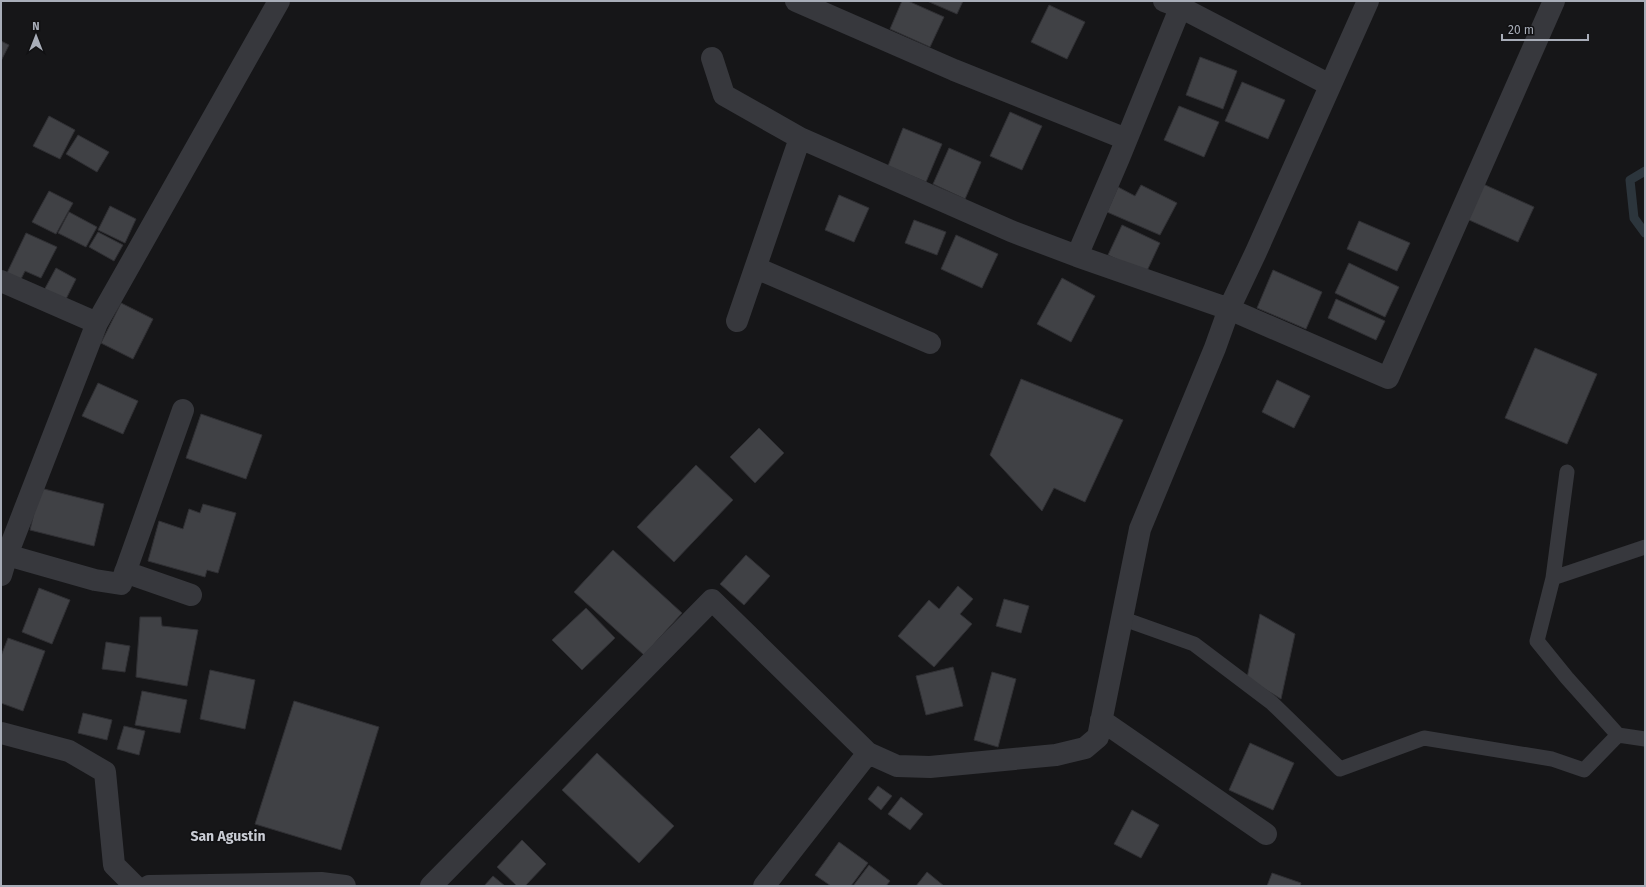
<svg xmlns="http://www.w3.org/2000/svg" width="1646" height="887" viewBox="0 0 1646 887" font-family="'Fira Sans',sans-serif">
	<rect width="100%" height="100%" fill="#161618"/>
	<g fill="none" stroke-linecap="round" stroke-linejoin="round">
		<!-- stream -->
		<path stroke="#2c353c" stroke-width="9" d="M1645 171 1630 180 1634 218 1645 233"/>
	</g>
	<!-- building -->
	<path fill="#404145" stroke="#303034" d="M902 1H908L944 17 930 47 890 29Z
		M927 1H963L957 14Z
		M1049 5 1085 22 1067 59 1031 42Z
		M1 41 9 45 1 61Z
		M1200 57 1237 71 1223 109 1186 95Z
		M1242 82 1285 100 1268 139 1225 121Z
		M1179 106 1219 122 1204 157 1164 140Z
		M1010 112 1042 126 1022 170 990 156Z
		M49 116 75 130 60 159 33 146Z
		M903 128 942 144 926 182 888 166Z
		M78 135 109 152 97 172 66 154Z
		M949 148 981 162 965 199 933 184Z
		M1483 184 1534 207 1518 242 1467 219Z
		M1141 185 1177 203 1160 235 1107 212 1118 187 1135 196Z
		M49 191 73 203 56 234 32 222Z
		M839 195 869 208 854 242 825 230Z
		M110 206 136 219 125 243 98 230Z
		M69 212 97 227 86 247 58 233Z
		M914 220 946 232 937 255 905 243Z
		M1359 221 1410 243 1397 271 1347 249Z
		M1122 225 1160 243 1146 273 1108 255Z
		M98 232 123 245 114 261 89 247Z
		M26 233 57 247 41 278 25 271 20 281 6 275Z
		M956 235 998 254 982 288 941 269Z
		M1349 263 1399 287 1385 317 1335 293Z
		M56 268 76 279 63 305 42 294Z
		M1273 270 1322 292 1306 329 1257 308Z
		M1062 278 1095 296 1071 342 1037 324Z
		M1336 299 1385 321 1376 340 1328 318Z
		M121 303 153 319 133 359 101 343Z
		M1535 348 1597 374 1567 444 1505 418Z
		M1021 379 1123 420 1085 502 1054 488 1042 511 990 455Z
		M1277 380 1310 396 1294 428 1262 412Z
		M98 383 138 401 123 434 82 416Z
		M201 414 262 435 246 479 186 458Z
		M759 428 784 453 755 483 730 457Z
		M696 465 733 500 674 562 637 527Z
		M40 488 104 504 94 546 30 530Z
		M203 504 236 513 218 573 207 570 205 577 148 561 159 521 183 529 189 509 200 513Z
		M613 550 682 613 644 655 574 592Z
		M746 555 770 576 744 605 720 584Z
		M958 586 973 599 960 614 972 624 934 667 898 636 929 600 939 609Z
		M39 588 70 600 52 644 22 632Z
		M1004 599 1029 606 1021 633 996 626Z
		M586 608 615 638 582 670 552 640Z
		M1260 614 1295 634 1281 699 1247 678Z
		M140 617H161L162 626 198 630 187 686 136 677Z
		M8 638 45 651 23 711 1 703V656Z
		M106 642 130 646 125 672 102 669Z
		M953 667 963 706 926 715 916 676Z
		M210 670 255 680 245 729 200 719Z
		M992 672 1016 679 998 747 974 740Z
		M142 691 187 700 180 733 135 725Z
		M294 701 379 727 341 850 255 824Z
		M83 713 112 720 107 740 78 733Z
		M124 726 145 731 139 755 117 749Z
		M1250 743 1294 763 1273 810 1229 790Z
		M597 753 674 826 639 863 562 790Z
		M878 786 892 796 881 810 868 799Z
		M901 797 923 814 910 830 888 814Z
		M1132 810 1159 825 1141 858 1114 844Z
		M522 840 546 864 525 886H517L497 867Z
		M839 842 868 863 851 886H831L815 875Z
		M869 865 890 881 886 886H853Z
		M927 872 944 886H916Z
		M1272 873 1301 883 1300 886H1267Z
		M493 876 505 886H484Z"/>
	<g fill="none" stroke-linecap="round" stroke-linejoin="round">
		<!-- service -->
		<path stroke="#37383d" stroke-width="15" d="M1553 578 1645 547
			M1121 618 1194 644 1272 703 1340 769 1424 738 1552 759 1584 770 1618 735 1567 678 1537 641 1553 578 1567 472
			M1618 735 1645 739"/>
		<!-- minor -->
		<path stroke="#37383d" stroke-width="22" d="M796 1 954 70 1126 139
			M1164 1 1180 7 1330 85
			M712 58 724 95 800 138 1011 231 1077 256 1229 309 1388 378 1554 1
			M1077 256 1119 158 1183 1
			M756 268 930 343
			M1 281 97 323
			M737 321 800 138
			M7 555 95 580 121 584 183 410
			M125 572 191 595
			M1 575 7 555 97 323 279 1
			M1101 720 1266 834
			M431 886 712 600 868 753 897 766 930 767 1056 755 1085 748 1098 737 1140 529 1215 348 1229 309 1256 252 1368 1
			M764 886 868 753"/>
		<!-- tertiary -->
		<path stroke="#37383d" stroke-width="22" d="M1 733 69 751 105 772 114 865 135 886
			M149 886 321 883 345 886"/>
	</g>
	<g text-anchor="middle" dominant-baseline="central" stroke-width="3" stroke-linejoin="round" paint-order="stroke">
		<!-- quarter labels -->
		<g font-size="14" font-weight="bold" fill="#c9ccd4" stroke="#111113">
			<text x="228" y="836">San Agustin</text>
		</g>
	</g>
	<!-- border -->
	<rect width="1646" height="887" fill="none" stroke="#a8adb8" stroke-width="4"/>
	<!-- north arrow -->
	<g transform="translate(36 36)" stroke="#111113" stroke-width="3" paint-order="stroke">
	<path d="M0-3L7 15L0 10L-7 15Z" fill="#a8adb8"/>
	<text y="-6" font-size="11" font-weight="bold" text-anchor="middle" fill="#a8adb8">N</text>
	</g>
	<!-- scale -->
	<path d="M1502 34v6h86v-6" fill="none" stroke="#a8adb8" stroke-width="2"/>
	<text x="1508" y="34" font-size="12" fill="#a8adb8" stroke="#111113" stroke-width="3" paint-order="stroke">20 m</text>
</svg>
